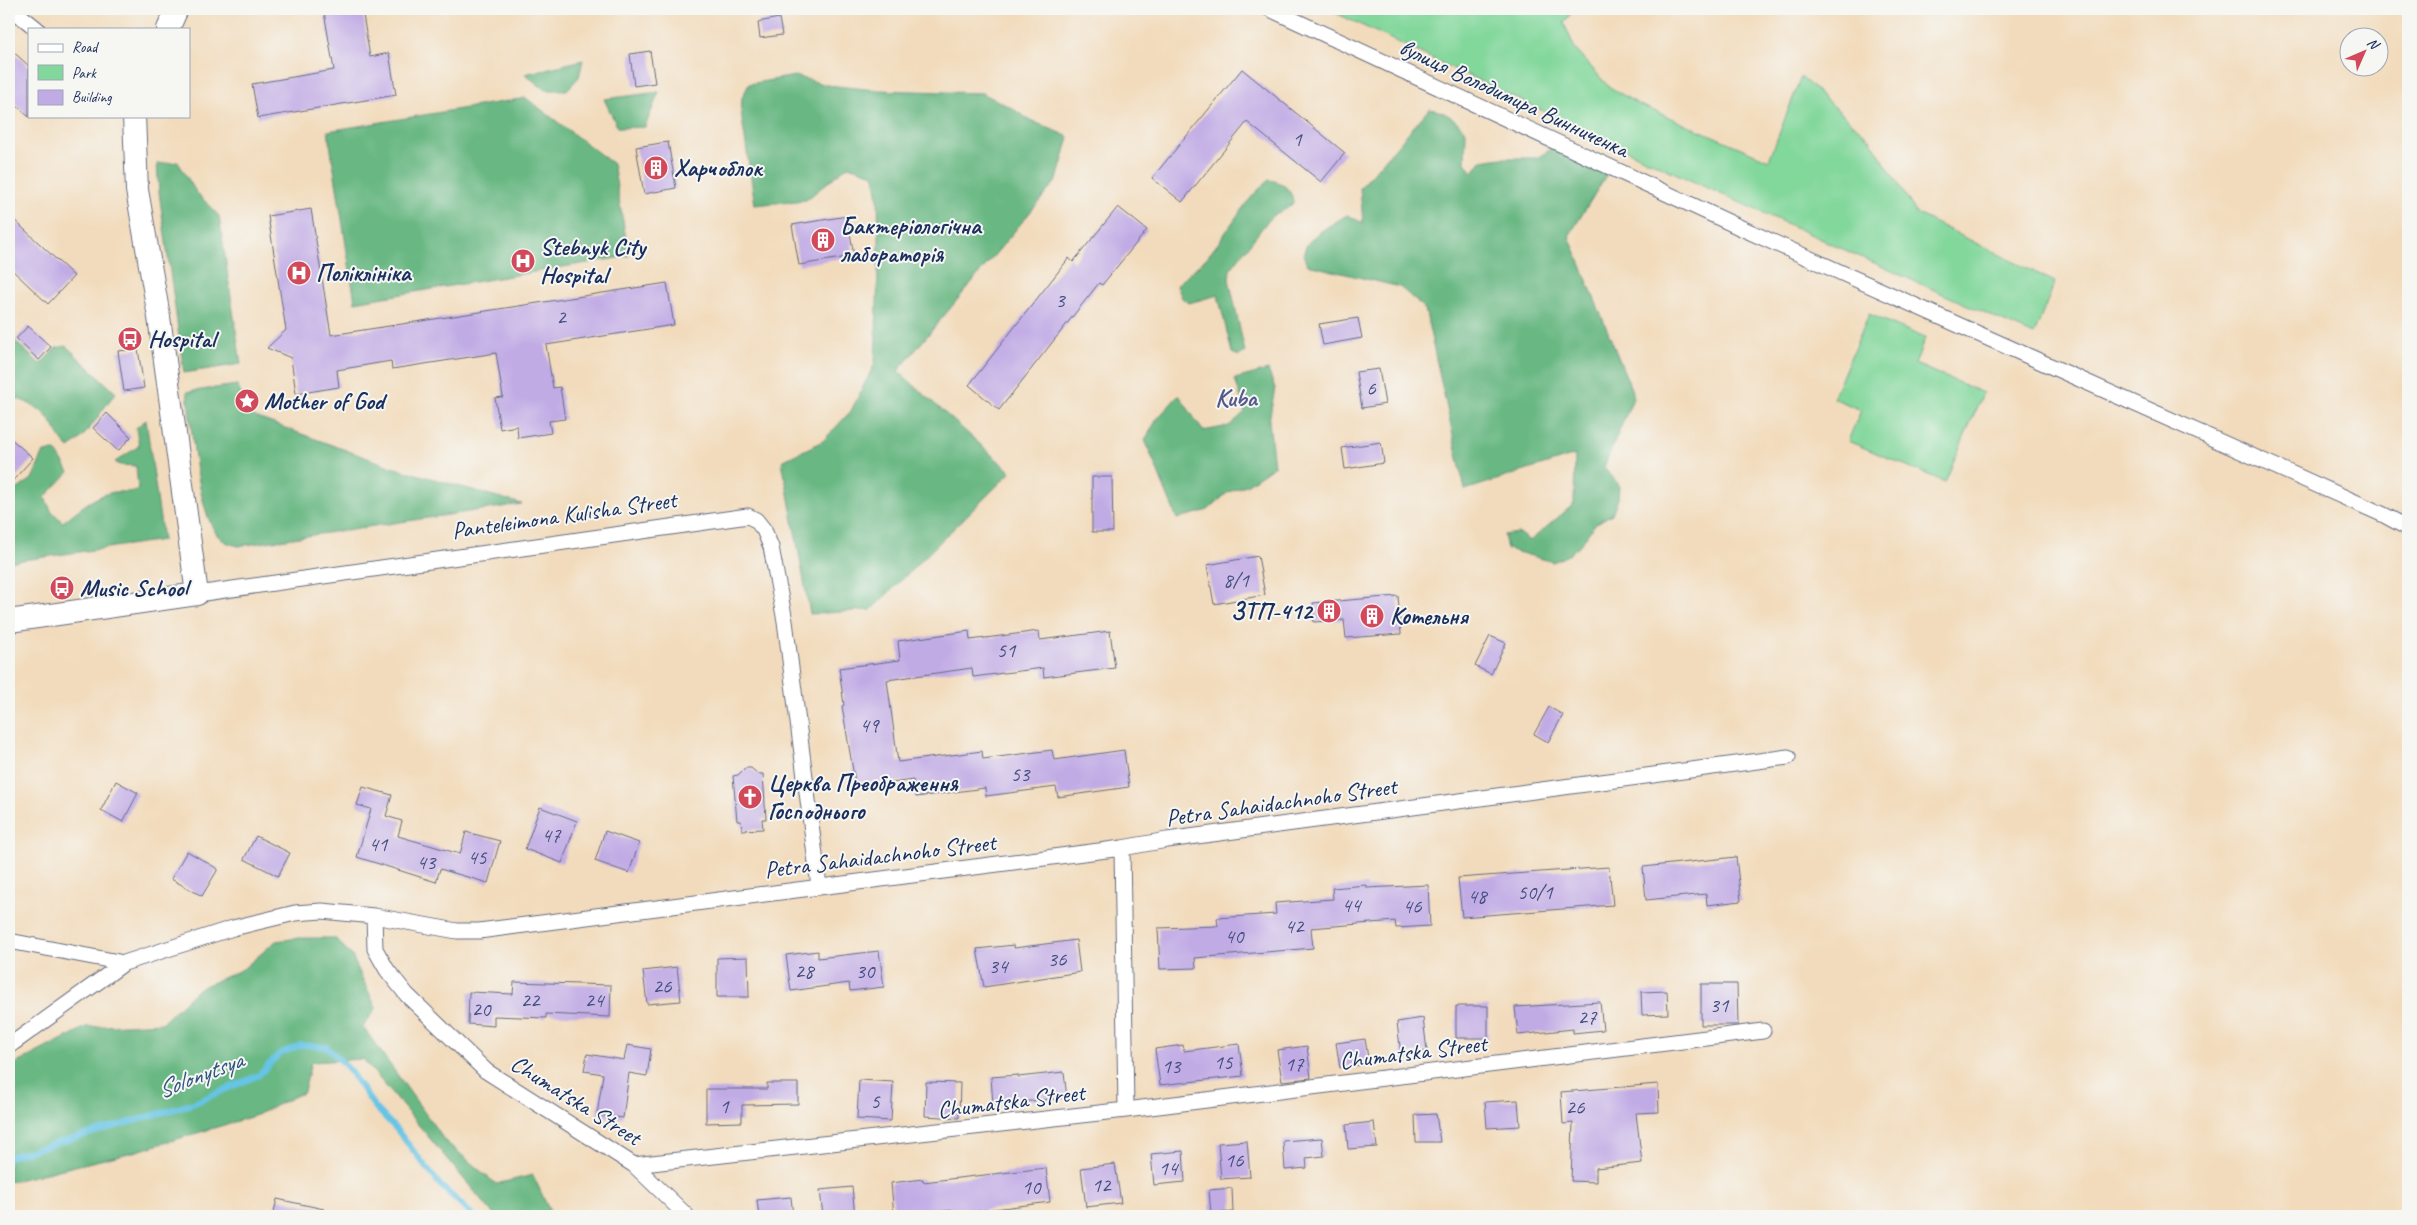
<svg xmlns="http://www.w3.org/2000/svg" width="2417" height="1225" viewBox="0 0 2417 1225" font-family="Caveat,sans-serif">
	<rect width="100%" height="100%" fill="#f6f6f2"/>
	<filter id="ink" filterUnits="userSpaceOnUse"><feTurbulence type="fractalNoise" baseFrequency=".02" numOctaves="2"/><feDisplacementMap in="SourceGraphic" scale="10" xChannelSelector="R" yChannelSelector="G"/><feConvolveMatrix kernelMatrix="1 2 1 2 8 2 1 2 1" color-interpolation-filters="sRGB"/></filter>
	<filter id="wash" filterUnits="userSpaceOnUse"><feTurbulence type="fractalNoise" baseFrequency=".0096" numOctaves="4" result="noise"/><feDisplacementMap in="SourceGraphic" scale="20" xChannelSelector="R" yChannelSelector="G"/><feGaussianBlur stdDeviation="1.12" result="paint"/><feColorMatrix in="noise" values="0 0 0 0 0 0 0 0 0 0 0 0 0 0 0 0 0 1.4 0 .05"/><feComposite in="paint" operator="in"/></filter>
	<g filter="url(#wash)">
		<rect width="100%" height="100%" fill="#f2dbbc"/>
		<!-- green -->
		<path fill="#82d79b" stroke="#4e837c" d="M1327 9H1574L1564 23 1575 49 1608 86 1638 104 1769 160 1801 77 1870 139 1917 214 2055 282 2034 335 1692 181Z
			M1869 314 1925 338 1915 364 1983 393 1945 482 1848 441 1861 410 1833 398Z"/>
		<!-- forest -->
		<path fill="#69b883" stroke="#427470" d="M583 60 579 77 567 90H545L525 74Z
			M795 76 827 85 875 90 982 93 1012 108 1028 119 1069 137 1057 180 898 371 1011 472 871 610 810 614 782 461 823 441 851 411 875 363 879 244 878 198 874 174 848 166 806 200 755 205 741 112 742 98 749 84Z
			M659 92 645 127 618 128 604 99Z
			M526 98 613 164 629 256 355 302 328 131Z
			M1429 109C1446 111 1455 119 1466 131L1465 163 1473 172 1481 161 1502 158H1538L1552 148 1607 174 1569 236 1634 396 1604 467 1619 485 1618 499 1612 514 1595 524 1580 545 1568 555 1553 562 1507 549 1504 535 1518 533 1530 541 1574 504 1575 455 1465 490 1425 309 1400 287 1308 265C1291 243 1332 225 1347 215L1363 223 1360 188Z
			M178 162 196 192 219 216 241 364 184 373 159 192 157 164Z
			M1269 180C1281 181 1293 190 1293 203 1286 212 1276 211 1269 219L1230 270 1229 279 1245 352 1239 356 1232 353 1218 295 1189 303 1182 298 1177 286C1185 274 1198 268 1208 256 1229 231 1243 201 1269 180Z
			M9 336 40 364 56 348 66 346 116 393C100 410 89 436 69 448 60 440 58 432 51 422 41 407 25 401 9 396Z
			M1268 370 1275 388 1269 421 1274 466 1248 484 1227 493 1208 510 1177 519 1145 440 1157 419 1179 395 1203 431 1229 426 1245 412 1235 379Z
			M237 385 248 410 255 417 395 468 522 504 239 546C231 544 225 543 219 537 197 513 192 426 187 392Z
			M146 420 163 540 9 562V495L32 479 44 452 56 451 69 472 45 497 51 511 63 522C77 511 96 494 115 492 125 491 127 494 138 489L136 466 120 465 115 462 139 446 136 428Z
			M299 938H335L352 956 376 1008 363 1027 445 1141 496 1184 533 1175 552 1216H495L363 1059 311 1062 304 1092 254 1116 137 1151 9 1182V1067L86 1027 162 1023 198 989 243 969 276 941Z"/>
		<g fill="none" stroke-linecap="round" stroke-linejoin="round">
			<!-- stream -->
			<path stroke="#66c4e4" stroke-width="6" d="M9 1157 192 1104 259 1075 279 1054 301 1045 327 1047 347 1067 374 1106 397 1130 441 1186 474 1216"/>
		</g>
		<g id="blocks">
			<!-- building -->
			<path fill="#c1abe5" d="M346 9H362L370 57 389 53 396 95 258 118 252 84 334 70 324 12Z
				M779 18 782 35 760 38 758 22Z
				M9 48 29 66V117L9 99Z
				M650 51 655 83 634 86 630 54Z
				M1242 69 1345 153 1321 182 1247 122 1182 202 1152 178Z
				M668 142 676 188 644 194 636 147Z
				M1118 207 1147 230 1102 285 1099 283 999 410 969 385 1069 258 1073 262Z
				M311 209 331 335 667 283 674 325 546 345 553 388 560 387 565 419 549 421 551 433 518 438 517 426 500 429 495 398 503 397 496 353 392 369 391 361 337 370 339 387 296 394 291 358 267 348 286 330 268 216Z
				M9 215 74 276 48 304 9 267Z
				M847 216 854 256 799 265 792 225Z
				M1358 318 1362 338 1323 345 1319 324Z
				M28 326 51 347 39 360 16 339Z
				M138 349 144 388 124 391 118 351Z
				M1379 369 1385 404 1362 408 1356 372Z
				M107 413 131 437 118 451 93 428Z
				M9 437 33 458 9 485Z
				M1381 442 1384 463 1345 469 1342 448Z
				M1092 477H1112L1113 532H1092Z
				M1258 556 1265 595 1214 604 1207 565Z
				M1398 596 1401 634 1346 638 1344 620 1314 622 1313 603Z
				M969 631 970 640 1039 631 1040 640 1110 631 1115 668 1044 677 1043 668 973 677 972 668 887 680 898 762 982 751 983 759 1052 750 1054 760 1124 750 1129 787 1058 797 1056 787 986 796 985 788 916 797 913 780 856 788 842 706 844 705 839 668 900 660 898 641Z
				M1490 636 1506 643 1491 674 1475 666Z
				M1549 707 1563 715 1548 742 1534 734Z
				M745 768H751L758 774H763L766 819H762L763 829 742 830 741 821H737L733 776 738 775Z
				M116 781 138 793 123 822 101 810Z
				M363 787 392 795 386 816 402 821 398 836 460 854 466 832 500 841 488 883 440 869 436 882 357 857 371 809 357 805Z
				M540 807 577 821 562 863 525 849Z
				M605 831 639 843 629 873 595 861Z
				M256 836 290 853 278 876 244 859Z
				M187 851 218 869 202 896 171 879Z
				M1736 857 1741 901 1707 905 1706 894 1646 900 1643 867Z
				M1609 867 1613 905 1462 917 1458 878Z
				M1367 885V888L1428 885 1430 926 1396 928 1395 921 1311 928 1313 948 1195 958 1196 968 1160 969 1158 928 1218 926 1217 918 1276 914 1275 903 1333 899 1332 888Z
				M1076 940 1080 972 984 987 977 949 1014 945V948Z
				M818 951V958L879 951 884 987 850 991 849 983 791 991 786 955Z
				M748 957 749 997H717V958Z
				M677 967 681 1001 647 1004 643 971Z
				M514 982 611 985 610 1017 546 1014V1018L494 1016V1026L468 1024 469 992 513 994Z
				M1701 984H1737L1738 1025H1701Z
				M1667 991 1668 1014 1642 1015 1641 992Z
				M1600 1002 1603 1030 1573 1033V1029L1518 1035 1515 1007Z
				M1456 1006H1488V1038H1456Z
				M1423 1018 1427 1051 1401 1055 1397 1022Z
				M1365 1039 1369 1064 1340 1068 1336 1043Z
				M1239 1044 1243 1076 1160 1085 1155 1049 1183 1045 1184 1051Z
				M627 1045 651 1049 647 1076 629 1073 623 1118 597 1115 603 1074 584 1071 587 1054 624 1060Z
				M1307 1046 1311 1078 1282 1081 1277 1050Z
				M1064 1072 1067 1098 993 1104 991 1077 1018 1075V1077Z
				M859 1080 893 1082 891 1121 857 1119Z
				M926 1082 960 1083 959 1118 925 1116Z
				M767 1083H798V1104L742 1105V1122L706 1123V1089H767Z
				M1658 1084 1659 1112 1636 1113 1642 1163 1596 1168V1182L1571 1181 1573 1123 1563 1124 1561 1092Z
				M1518 1100 1520 1126 1487 1128 1485 1102Z
				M1436 1114 1440 1142H1416L1415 1115Z
				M1374 1122 1377 1147 1348 1149 1346 1125Z
				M1322 1138 1324 1156 1306 1158 1307 1168 1285 1170 1283 1141Z
				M1247 1141 1250 1177 1221 1179 1218 1143Z
				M1183 1151 1185 1182 1154 1185 1151 1154Z
				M1115 1164 1121 1203 1086 1207 1081 1168Z
				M1046 1168 1050 1202 955 1214 954 1210 894 1216 891 1183 923 1179V1182Z
				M852 1187 855 1216H823L820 1190Z
				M1232 1188 1233 1212 1211 1214 1209 1190Z
				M791 1197 793 1216H759L757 1200Z
				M277 1199 324 1209V1216H273Z"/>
		</g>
	</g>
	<g filter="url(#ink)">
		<use href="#blocks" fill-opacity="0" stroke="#666b7f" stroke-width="1"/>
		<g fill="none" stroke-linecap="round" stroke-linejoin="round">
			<defs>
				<path id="street" d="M12 9 37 29
					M1270 9 1739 227 2384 515 2408 528
					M197 594 748 516 756 520 764 530 771 547 785 621 819 886
					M1122 848 1126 1110
					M374 916 375 949 387 970 407 995 486 1071 634 1165 1126 1110 1763 1031
					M9 941 124 963
					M9 1046 124 963 233 928 295 913 322 911 374 916 457 931H479L1122 848 1167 840 1788 757
					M634 1165 687 1216"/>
				<path id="secondary" d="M168 29 177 9
					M9 621 197 594 159 317 137 190 134 116"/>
			</defs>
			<!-- street casing -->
			<use href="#street" stroke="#666b7f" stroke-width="17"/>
			<!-- secondary casing -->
			<use href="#secondary" stroke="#666b7f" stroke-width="24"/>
			<!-- street -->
			<use href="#street" stroke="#fff" stroke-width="15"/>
			<!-- secondary -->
			<use href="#secondary" stroke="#fff" stroke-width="22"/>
		</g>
	</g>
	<!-- icons -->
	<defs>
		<symbol id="building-disc" viewBox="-11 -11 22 22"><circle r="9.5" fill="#d1495b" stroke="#f6f6f2"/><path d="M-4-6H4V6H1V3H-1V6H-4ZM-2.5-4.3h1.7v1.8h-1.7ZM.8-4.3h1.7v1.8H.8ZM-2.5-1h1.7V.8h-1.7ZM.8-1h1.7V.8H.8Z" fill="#fff"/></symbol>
		<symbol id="hospital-disc" viewBox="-11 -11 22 22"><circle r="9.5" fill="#d1495b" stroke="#f6f6f2"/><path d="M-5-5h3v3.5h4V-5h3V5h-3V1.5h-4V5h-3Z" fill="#fff"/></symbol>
		<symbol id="bus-disc" viewBox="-11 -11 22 22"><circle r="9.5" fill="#d1495b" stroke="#f6f6f2"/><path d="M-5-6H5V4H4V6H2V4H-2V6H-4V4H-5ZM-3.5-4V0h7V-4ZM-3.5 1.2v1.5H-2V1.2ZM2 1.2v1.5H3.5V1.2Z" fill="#fff"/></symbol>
		<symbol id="sight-disc" viewBox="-11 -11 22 22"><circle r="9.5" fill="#d1495b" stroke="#f6f6f2"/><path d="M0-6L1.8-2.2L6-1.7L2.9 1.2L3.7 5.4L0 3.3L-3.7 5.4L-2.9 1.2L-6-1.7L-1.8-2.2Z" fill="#fff"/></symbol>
		<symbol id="church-disc" viewBox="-11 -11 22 22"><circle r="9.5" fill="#d1495b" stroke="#f6f6f2"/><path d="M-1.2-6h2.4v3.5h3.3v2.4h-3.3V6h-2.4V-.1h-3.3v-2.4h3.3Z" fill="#fff"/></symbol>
	</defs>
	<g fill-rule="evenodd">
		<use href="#building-disc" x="642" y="154" width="28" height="28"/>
		<use href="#building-disc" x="809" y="226" width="28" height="28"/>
		<use href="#hospital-disc" x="509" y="247" width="28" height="28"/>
		<use href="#hospital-disc" x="285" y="259" width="28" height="28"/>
		<use href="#bus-disc" x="116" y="325" width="28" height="28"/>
		<use href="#sight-disc" x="233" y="387" width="28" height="28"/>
		<use href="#bus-disc" x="48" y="574" width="28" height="28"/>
		<use href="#building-disc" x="1315" y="597" width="28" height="28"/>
		<use href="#building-disc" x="1358" y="602" width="28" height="28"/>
		<use href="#church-disc" x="736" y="783" width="28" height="28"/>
	</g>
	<g text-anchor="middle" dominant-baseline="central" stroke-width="4" stroke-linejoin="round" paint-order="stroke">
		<!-- number labels -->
		<g font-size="21" fill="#444e80">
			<text x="1297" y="139">1</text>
			<text x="1060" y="300">3</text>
			<text x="561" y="317">2</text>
			<text x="1371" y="388">6</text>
			<text x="1236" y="580">8/1</text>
			<text x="1006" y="650">51</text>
			<text x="869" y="725">49</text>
			<text x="1020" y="774">53</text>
			<text x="551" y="835">47</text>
			<text x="378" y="844">41</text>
			<text x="477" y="857">45</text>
			<text x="426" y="862">43</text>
			<text x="1535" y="892">50/1</text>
			<text x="1477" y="896">48</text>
			<text x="1351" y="905">44</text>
			<text x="1412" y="906">46</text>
			<text x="1294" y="926">42</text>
			<text x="1234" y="936">40</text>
			<text x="1057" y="959">36</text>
			<text x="998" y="966">34</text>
			<text x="804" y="971">28</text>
			<text x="865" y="971">30</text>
			<text x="662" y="986">26</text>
			<text x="530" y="1000">22</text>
			<text x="594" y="1000">24</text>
			<text x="1719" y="1005">31</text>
			<text x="481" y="1009">20</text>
			<text x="1587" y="1017">27</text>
			<text x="1223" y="1062">15</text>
			<text x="1294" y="1064">17</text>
			<text x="1171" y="1066">13</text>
			<text x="875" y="1101">5</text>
			<text x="724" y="1106">1</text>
			<text x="1575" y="1107">26</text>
			<text x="1234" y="1160">16</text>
			<text x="1168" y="1168">14</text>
			<text x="1101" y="1185">12</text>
			<text x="1031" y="1187">10</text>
		</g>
		<!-- street labels -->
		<g font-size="24" fill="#1b2f5e" stroke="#f6f6f2">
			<text transform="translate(1514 98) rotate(25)">вулиця Володимира Винниченка</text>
			<text transform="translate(564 515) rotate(-8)">Panteleimona Kulisha Street</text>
			<text transform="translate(1281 802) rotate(-8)">Petra Sahaidachnoho Street</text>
			<text transform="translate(880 856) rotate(-7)">Petra Sahaidachnoho Street</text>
			<text transform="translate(1413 1052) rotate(-7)">Chumatska Street</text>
			<text transform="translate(576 1100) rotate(32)">Chumatska Street</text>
			<text transform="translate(1011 1101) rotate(-7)">Chumatska Street</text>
		</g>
		<!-- poi labels -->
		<g font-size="24" font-weight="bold" fill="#1b2f5e" stroke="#f6f6f2" text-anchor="start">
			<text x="674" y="168">Харчоблок</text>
			<text x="840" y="226">Бактеріологічна<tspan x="840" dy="28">лабораторія</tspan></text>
			<text x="540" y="247">Stebnyk City<tspan x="540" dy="28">Hospital</tspan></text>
			<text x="316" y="273">Поліклініка</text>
			<text x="148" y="339">Hospital</text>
			<text x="264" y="401">Mother of God</text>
			<text x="80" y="588">Music School</text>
			<text x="1312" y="611" text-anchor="end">ЗТП-412</text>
			<text x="1390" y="616">Котельня</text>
			<text x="768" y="783">Церква Преображення<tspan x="768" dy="28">Господнього</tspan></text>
		</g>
		<!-- neighbourhood labels -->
		<g font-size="25" font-weight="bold" fill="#555a8d" stroke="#f6f6f2">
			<text x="1236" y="398">Kuba</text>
		</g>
		<!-- water labels -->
		<g font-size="25" font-style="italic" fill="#2e5480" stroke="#f6f6f2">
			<text transform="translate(200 1075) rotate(-21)">Solonytsya</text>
		</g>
	</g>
	<!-- margin -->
	<rect width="2417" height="1225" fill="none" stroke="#f6f6f2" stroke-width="30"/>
	<!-- legend -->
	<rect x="28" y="28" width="162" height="90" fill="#f6f6f2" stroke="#9ea6b7"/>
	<rect x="38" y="44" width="25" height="8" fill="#ffffff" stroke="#9ea6b7"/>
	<text x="72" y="52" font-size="15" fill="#1b2f5e">Road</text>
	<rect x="38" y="65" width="25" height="15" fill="#82d79b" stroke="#9ea6b7"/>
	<text x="72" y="78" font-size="15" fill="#1b2f5e">Park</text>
	<rect x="38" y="90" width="25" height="15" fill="#c1abe5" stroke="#9ea6b7"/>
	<text x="72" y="102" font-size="15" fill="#1b2f5e">Building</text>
	<!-- north arrow -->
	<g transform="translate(2364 52) rotate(45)"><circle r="24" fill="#f6f6f2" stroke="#9ea6b7"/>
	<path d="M0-4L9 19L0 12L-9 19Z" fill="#d1495b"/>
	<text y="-8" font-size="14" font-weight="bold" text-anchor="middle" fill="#1b2f5e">N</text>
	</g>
</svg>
